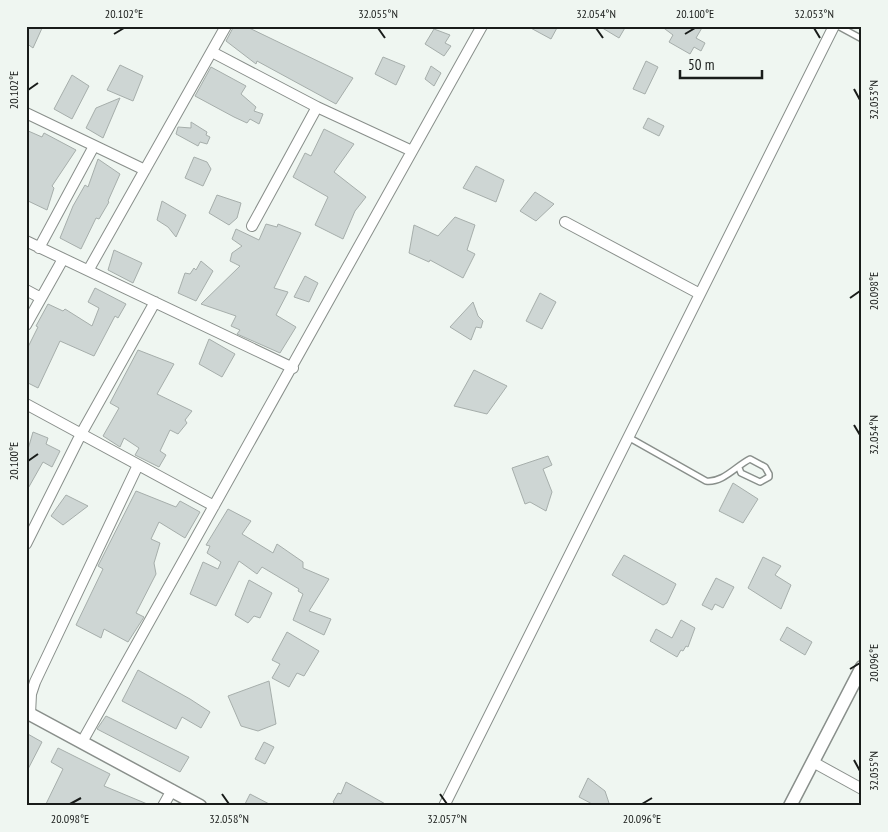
<svg xmlns="http://www.w3.org/2000/svg" width="888" height="832" viewBox="0 0 888 832" font-family="'PT Sans Narrow',sans-serif">
	<rect width="100%" height="100%" fill="#eff6f1"/>
	<!-- building -->
	<path fill="#ced6d4" stroke="#a6aeab" d="M26 26H43L33 48 26 43Z
		M234 26H245L353 78 336 104 257 61 256 64 226 41Z
		M527 26H558L551 39Z
		M599 26H626L619 38Z
		M661 26H703L696 38 705 43 701 51 694 47 690 54 669 42 673 35Z
		M434 29 450 35 445 43 451 46 444 56 425 44Z
		M383 57 405 66 396 85 375 74Z
		M646 61 658 67 645 94 633 89Z
		M120 65 143 76 133 101 107 90Z
		M431 66 441 73 434 86 425 79Z
		M211 67 246 86 241 94 256 107 254 111 263 114 259 124 250 119 247 123 234 117 195 96Z
		M72 75 89 86 72 119 54 109Z
		M120 98 103 138 86 128 96 108Z
		M648 118 664 126 659 136 643 128Z
		M191 122 207 132 206 135 210 137 207 144 200 142 198 146 176 134 178 127 191 128Z
		M324 129 354 144 334 172 366 197 355 211 343 239 315 225 328 197 293 177 305 153 311 156Z
		M26 130 42 137 44 133 76 150 52 186 54 188 47 210 26 200Z
		M194 157 207 162 211 169 203 186 185 178Z
		M98 159 120 174 108 201 109 202 99 219 96 218 81 249 60 238 73 206 85 185 88 187Z
		M476 166 504 180 496 202 463 188Z
		M535 192 554 204 536 221 520 211Z
		M217 195 241 203 237 218 229 225 209 213Z
		M162 201 186 215 176 237 168 227 157 220Z
		M455 217 475 225 467 250 475 254 463 278 430 260 429 262 409 253 414 225 438 236Z
		M266 224 277 227 278 224 301 233 274 288 288 292 276 315 296 327 280 353 237 334 240 330 231 326 236 316 201 304 240 266 230 261 232 253 242 246 232 239 236 229 259 240Z
		M114 250 142 263 133 283 108 270Z
		M201 261 213 271 196 301 178 293 185 273 190 274 194 268 196 270Z
		M305 276 318 283 309 302 294 297Z
		M95 288 126 304 118 318 115 316 94 356 60 341 38 388 26 382V351L38 327 36 326 48 304 63 311 65 309 92 326 99 308 88 302Z
		M540 293 556 302 542 329 526 321Z
		M473 302 478 316 483 321 481 328 476 327 471 340 450 327Z
		M209 339 235 354 222 377 199 364Z
		M138 350 174 364 157 394 192 411 185 420 187 423 178 434 170 430 160 451 166 455 159 467 135 455 139 448 124 438 120 447 103 436 119 408 110 403Z
		M474 370 507 386 487 414 454 406Z
		M33 432 48 438 46 444 60 451 52 467 43 462 26 492V456Z
		M548 456 552 465 543 469 552 492 546 511 530 502 525 504 512 468Z
		M733 483 758 499 743 523 719 511Z
		M136 491 176 507 180 501 200 512 185 538 159 522 151 539 160 543 154 563 156 574 136 613 144 617 128 642 104 629 101 638 76 625 103 569 98 566Z
		M66 495 88 506 63 525 51 516Z
		M228 509 251 521 242 534 273 553 277 544 303 562V568L329 579 309 611 331 619 324 635 293 620 303 594 298 591 299 589 262 567 257 574 239 561 216 606 190 594 203 562 218 569 221 562 207 553 210 546 206 545Z
		M624 555 676 584 667 603 663 605 612 575Z
		M763 557 781 566 775 575 791 585 781 609 748 588Z
		M716 578 734 587 723 608 715 604 712 610 702 605Z
		M249 580 272 593 260 618 254 616 248 623 235 615Z
		M681 620 695 628 688 647 686 646 683 651 681 650 677 657 650 641 656 629 672 638Z
		M787 627 812 642 805 655 780 640Z
		M287 632 319 651 304 676 297 673 289 687 272 678 280 664 272 660Z
		M138 670 190 699 210 712 201 728 182 717 176 729 122 701Z
		M269 681 276 724 258 731 241 726 228 696Z
		M106 716 189 757 180 772 97 729Z
		M26 733 42 742 26 773Z
		M264 742 274 747 265 764 255 759Z
		M58 748 110 774 104 786 152 806H45L63 769 51 762Z
		M588 778 605 791 610 806H596L579 797Z
		M346 782 389 806H338L333 802 338 793 341 794Z
		M250 794 273 806H244Z"/>
	<g fill="none" stroke-linecap="round" stroke-linejoin="round">
		<defs>
			<path id="service" d="M838 26 862 39
				M628 437 706 481C723 483 736 466 750 459L765 467 769 474V477L760 482 741 473 739 468"/>
			<path id="minor" d="M212 52 317 107 412 151
				M26 113 145 170
				M565 222 700 294
				M252 226 317 107
				M26 241 293 368
				M39 248 94 146
				M89 269 226 26
				M26 290 41 298
				M26 325 63 259
				M26 404 214 506
				M26 544 81 434 155 302
				M30 714 31 694 35 682 138 465
				M82 742 482 26
				M813 762 862 789
				M163 806 172 790
				M444 806 834 26"/>
			<path id="tertiary" d="M26 712 200 806
				M790 806 862 667"/>
		</defs>
		<!-- service casing -->
		<use href="#service" stroke="#898f8b" stroke-width="8"/>
		<!-- minor casing -->
		<use href="#minor" stroke="#898f8b" stroke-width="12"/>
		<!-- tertiary casing -->
		<use href="#tertiary" stroke="#898f8b" stroke-width="15"/>
		<!-- service -->
		<use href="#service" stroke="#fff" stroke-width="5"/>
		<!-- minor -->
		<use href="#minor" stroke="#fff" stroke-width="10"/>
		<!-- tertiary -->
		<use href="#tertiary" stroke="#fff" stroke-width="12"/>
	</g>
	<!-- ticks -->
	<path fill="none" stroke="#191c1a" stroke-width="2" d="M378 28 385 38M596 28 603 38M814 28 820 38M114 34 124 28M685 34 695 28M854 89 860 100M28 90 38 83M850 298 860 291M854 425 860 435M28 461 38 454M850 669 860 663M854 760 860 771M222 794 229 804M440 794 447 804M70 804 81 798M642 804 652 798"/>
	<!-- border -->
	<rect width="888" height="832" fill="none" stroke="#eff6f1" stroke-width="55"/>
	<!-- scale -->
	<path d="M680 70v8h82v-8" fill="none" stroke="#191c1a" stroke-width="2.5"/>
	<text x="688" y="70" font-size="15" fill="#191c1a" stroke="#eff6f1" stroke-width="4" paint-order="stroke">50 m</text>
	<rect x="28" y="28" width="832" height="776" fill="none" stroke="#191c1a" stroke-width="2"/>
	<g font-size="12" text-anchor="middle" fill="#191c1a">
		<text x="124" y="18">20.102°E</text>
		<text x="378" y="18">32.055°N</text>
		<text x="596" y="18">32.054°N</text>
		<text x="695" y="18">20.100°E</text>
		<text x="814" y="18">32.053°N</text>
		<text transform="translate(14 90) rotate(-90)" y="4">20.102°E</text>
		<text transform="translate(874 100) rotate(-90)" y="4">32.053°N</text>
		<text transform="translate(874 291) rotate(-90)" y="4">20.098°E</text>
		<text transform="translate(874 435) rotate(-90)" y="4">32.054°N</text>
		<text transform="translate(14 461) rotate(-90)" y="4">20.100°E</text>
		<text transform="translate(874 663) rotate(-90)" y="4">20.096°E</text>
		<text transform="translate(874 771) rotate(-90)" y="4">32.055°N</text>
		<text x="70" y="823">20.098°E</text>
		<text x="229" y="823">32.058°N</text>
		<text x="447" y="823">32.057°N</text>
		<text x="642" y="823">20.096°E</text>
	</g>
</svg>
